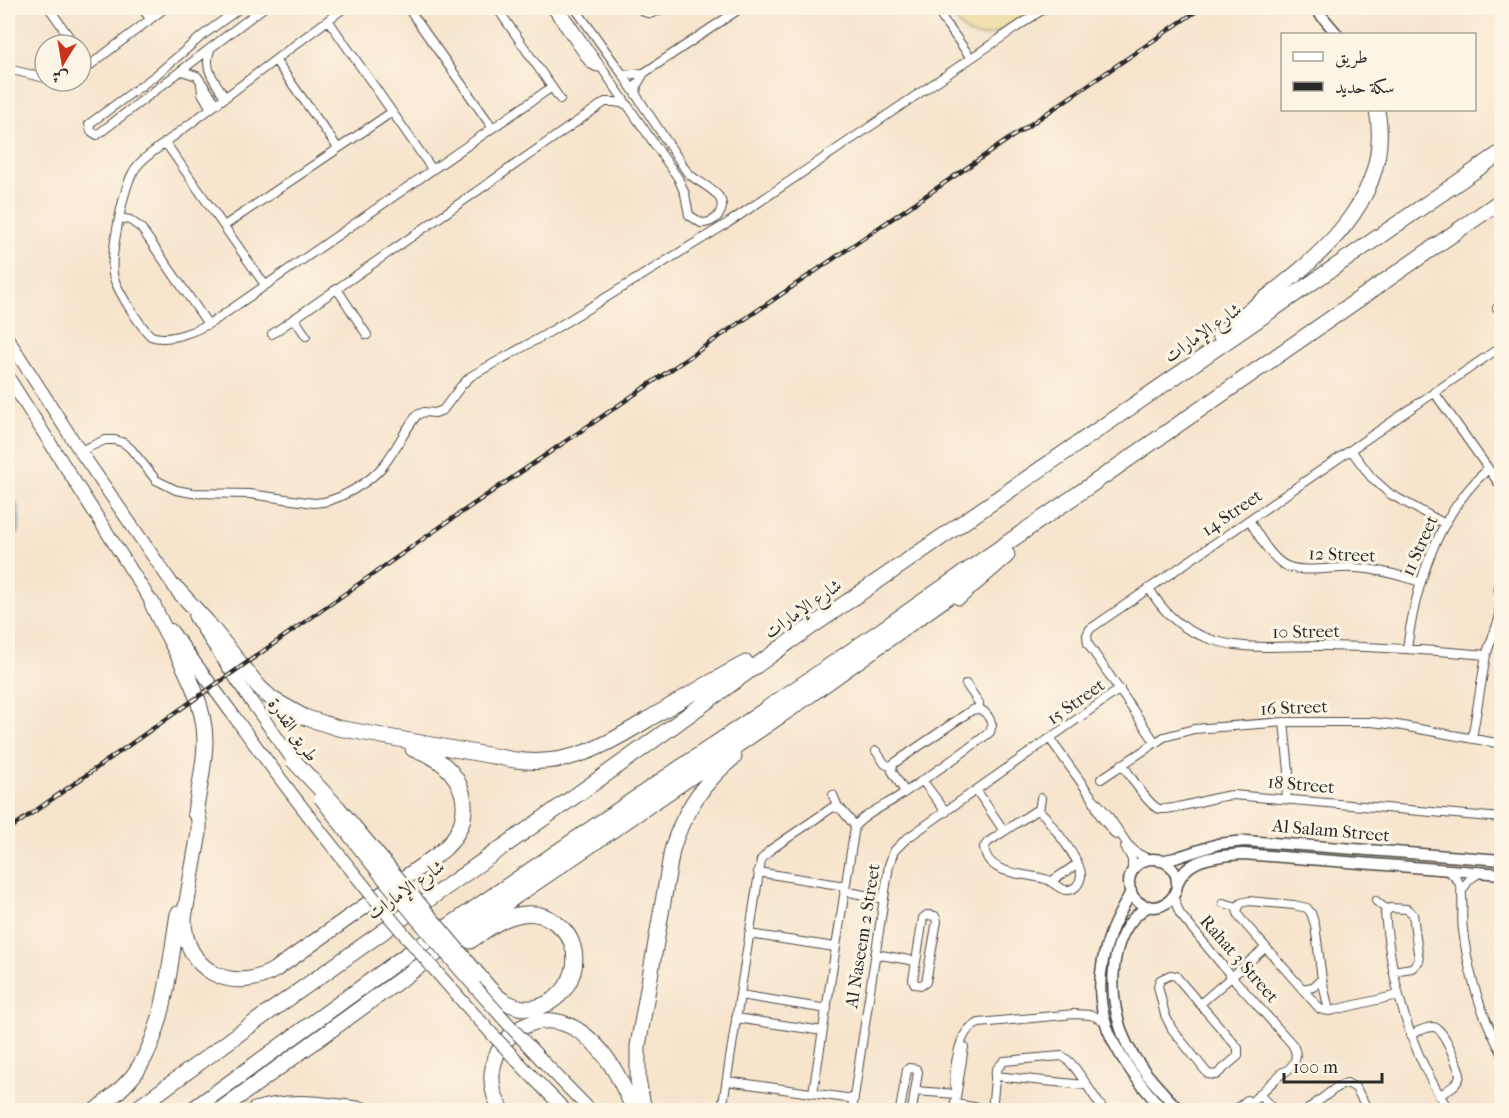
<svg xmlns="http://www.w3.org/2000/svg" width="1509" height="1118" viewBox="0 0 1509 1118" font-family="'IM FELL French Canon',Amiri,serif">
	<rect width="100%" height="100%" fill="#fcf5e5"/>
	<filter id="ink" filterUnits="userSpaceOnUse"><feTurbulence type="fractalNoise" baseFrequency=".0167" numOctaves="2"/><feDisplacementMap in="SourceGraphic" scale="12" xChannelSelector="R" yChannelSelector="G"/><feConvolveMatrix kernelMatrix="1 2 1 2 8 2 1 2 1" color-interpolation-filters="sRGB"/></filter>
	<filter id="wash" filterUnits="userSpaceOnUse"><feTurbulence type="fractalNoise" baseFrequency=".008" numOctaves="4" result="noise"/><feDisplacementMap in="SourceGraphic" scale="24" xChannelSelector="R" yChannelSelector="G"/><feGaussianBlur stdDeviation="1.35" result="paint"/><feColorMatrix in="noise" values="0 0 0 0 0 0 0 0 0 0 0 0 0 0 0 0 0 1.4 0 .05"/><feComposite in="paint" operator="in"/></filter>
	<g filter="url(#wash)">
		<rect width="100%" height="100%" fill="#f7e4cc"/>
		<!-- sand -->
		<path fill="#eeda9e" stroke="#8c8264" stroke-width="1.5" d="M948 8H1034C1015 21 985 51 962 28 957 22 953 14 948 8Z"/>
		<!-- water -->
		<path fill="#5fc6dc" stroke="#457884" stroke-width="1.5" d="M8 489C20 507 26 529 8 545Z"/>
	</g>
	<g filter="url(#ink)">
		<g fill="none" stroke-linecap="round" stroke-linejoin="round">
			<defs>
				<path id="minor" d="M49 8 75 45
					M142 8 150 19
					M240 8 203 35 156 75 89 124 91 131 97 135 263 8
					M344 8 150 154C142 160 136 166 132 174 123 191 110 256 113 274 115 288 140 326 151 336 169 343 198 330 214 321L552 87
					M408 8 492 127
					M497 8 560 99
					M551 8 590 64 596 67 602 68
					M560 8 678 178 685 194 689 215 701 223C707 223 713 222 718 216 734 194 697 184 687 172L623 75 575 8
					M639 8C647 16 654 14 663 8
					M935 8 971 58
					M328 20 432 169
					M210 50C203 70 215 81 225 97
					M81 53 90 66
					M275 60 338 148
					M8 69 45 78
					M182 71 197 76 216 103
					M81 72 165 8
					M623 75 644 73 741 8
					M201 84 202 93 210 107
					M636 95 637 85 644 73
					M165 142 265 285
					M120 218 130 220 141 228 208 324
					M224 226 392 112
					M337 289 367 335
					M1497 308 1502 305
					M294 318 306 336
					M272 334 605 102H614L626 104
					M1434 392 1502 488
					M1351 450 1371 477 1390 494 1445 524
					M80 451 105 440H115L124 443 131 449 156 480 176 490 192 493 250 494 314 503C336 503 369 483 383 466 396 450 404 431 417 415L424 412 435 413 443 410 461 386 471 376 543 336 728 223 1045 8
					M1249 520C1258 534 1268 554 1283 564 1300 575 1335 566 1356 568 1378 569 1399 575 1420 582
					M1502 579C1497 585 1497 590 1502 596
					M1149 588C1161 609 1178 627 1202 636 1242 653 1283 645 1325 646 1379 647 1432 650 1486 655
					M1499 614 1501 595
					M1407 648C1416 582 1437 515 1488 469
					M966 684 979 703V709
					M1284 722 1289 771 1286 799
					M1050 739 1091 796 1107 814 1128 845 1137 853 1150 860
					M1472 739 1486 655 1502 611
					M1155 742 1088 644 1087 635 1090 629 1502 346
					M876 751 885 764 892 767
					M1122 764C1131 776 1145 801 1157 808 1166 814 1217 795 1233 795L1502 818
					M1101 779 1164 737 1194 729 1284 722H1371L1397 725 1502 744
					M922 780 946 812
					M977 791 1004 831
					M833 795 838 807
					M1093 800 1101 817 1116 835
					M1035 811H1039L1045 816C1054 829 1082 861 1081 876 1080 884 1074 891 1066 890 1058 889 1053 881 1045 879 1025 873 987 876 984 847L988 842Z
					M1039 811 1041 798
					M1125 847 1132 859V873
					M1447 870C1453 875 1459 880 1461 888 1464 901 1461 916 1463 930 1468 973 1481 1015 1502 1053
					M758 872 845 886
					M1052 881 1077 864
					M844 891 884 899
					M1461 892 1469 880 1479 873
					M1173 896 1180 914 1232 977 1292 1044C1301 1058 1293 1068 1280 1075
					M1376 901 1387 910
					M1223 903 1238 907
					M927 915 935 916 937 921 926 982 922 985 915 984 913 980 923 918Z
					M749 934 835 947
					M875 954 915 961
					M1393 971 1412 968 1419 961 1413 914 1407 909 1390 908 1385 913C1392 985 1409 1050 1449 1110
					M1170 975 1176 976 1180 981 1238 1048V1056L1216 1075 1208 1074 1172 1029 1165 1015 1158 986 1160 980Z
					M1302 989 1313 987 1322 979
					M740 995 827 1009
					M1200 1004 1265 948
					M1329 1011 1322 979 1315 925 1311 913 1307 908 1294 905 1249 901 1241 903 1237 910 1240 918 1320 1009C1325 1011 1329 1011 1334 1010L1398 995
					M736 1018 823 1031
					M1410 1035C1416 1032 1426 1027 1433 1027 1444 1027 1456 1063 1460 1073 1460 1085 1448 1089 1439 1096
					M995 1076 1085 1085
					M727 1081 853 1099
					M956 1088C951 1077 959 1041 967 1031 970 1027 975 1025 979 1023L1074 1014 1091 1015 1105 1021
					M915 1091 956 1094
					M813 1093 855 826C865 814 884 806 898 797 929 776 961 755 990 732L992 725C989 716 983 706 972 710L893 764 892 771 905 792
					M1259 1094 1274 1110
					M955 1104 992 1110 996 1070 1004 1061 1061 1056C1074 1059 1093 1098 1104 1110
					M722 1110 761 860 770 850 833 807 841 809 855 826
					M852 1110 889 865 894 851 906 839 1120 689
					M900 1110 907 1070 909 1068 916 1069 918 1072 912 1110
					M954 1110 964 1047
					M1235 1110 1247 1100
					M1243 1110 1283 1072
					M1307 1110 1337 1087 1347 1083 1356 1088 1368 1110
					M1498 1110 1502 1108"/>
				<path id="tertiary" d="M1315 8 1337 34
					M1129 883a24 24 0 1 1 48 0a24 24 0 1 1-48 0Z
					M1160 861 1175 858 1218 844 1245 841 1502 860
					M1177 885C1186 857 1218 856 1243 854L1502 874
					M1131 891C1125 905 1116 918 1111 932 1082 1010 1114 1054 1163 1110
					M1149 906C1102 931 1107 1014 1132 1053 1144 1074 1163 1092 1179 1110"/>
				<path id="primary" d="M8 339 80 451 180 595
					M8 377 156 609
					M195 617 251 701
					M171 630 231 712"/>
				<path id="motorway" d="M1219 334C1289 278 1397 215 1377 110
					M177 589 207 622 259 687 272 699 304 717 338 728 515 760C573 768 610 742 657 714 686 697 715 679 746 663
					M959 597 1007 555
					M152 603C171 648 204 689 205 740 205 764 199 789 195 813
					M196 805 199 821V833L184 918C183 970 232 996 276 969L437 855C484 820 466 763 413 749
					M470 941C484 932 500 918 518 915 530 912 543 914 553 921 604 954 556 1032 504 1001 493 995 486 984 478 975
					M96 1110C109 1100 122 1089 133 1076 166 1032 169 966 178 914
					M135 1110 248 1027 633 755 789 642 1502 152
					M192 1110 405 956 873 636 1502 200
					M220 1110 516 896 793 707 963 586
					M255 1110C292 1098 326 1105 363 1110
					M502 1110C469 1061 523 998 576 1029 605 1046 621 1080 634 1110
					M644 1110 638 1080V1046L672 850C683 812 703 782 734 757"/>
			</defs>
			<!-- minor casing -->
			<use href="#minor" stroke="#4a4743" stroke-width="10"/>
			<!-- tertiary casing -->
			<use href="#tertiary" stroke="#4a4743" stroke-width="13"/>
			<!-- primary casing -->
			<use href="#primary" stroke="#4a4743" stroke-width="14"/>
			<!-- motorway casing -->
			<use href="#motorway" stroke="#4a4743" stroke-width="17"/>
			<!-- minor -->
			<use href="#minor" stroke="#fff" stroke-width="8"/>
			<!-- tertiary -->
			<use href="#tertiary" stroke="#fff" stroke-width="10"/>
			<!-- primary -->
			<use href="#primary" stroke="#fff" stroke-width="12"/>
			<!-- motorway -->
			<use href="#motorway" stroke="#fff" stroke-width="15"/>
			<defs>
				<path id="rail" d="M8 830 443 525 1201 8"/>
			</defs>
			<!-- rail casing -->
			<use href="#rail" stroke="#2b2b2b" stroke-width="4.5"/>
			<!-- rail -->
			<use href="#rail" stroke="#fcf5e5" stroke-width="2" stroke-dasharray="7" stroke-linecap="butt"/>
			<defs>
				<path id="primary-bridge" d="M251 701 298 767
					M231 712C333 853 443 988 565 1110
					M320 798C404 908 493 1012 590 1110"/>
				<path id="motorway-bridge" d="M293 760 338 808 478 975"/>
			</defs>
			<!-- primary-bridge casing -->
			<use href="#primary-bridge" stroke="#4a4743" stroke-width="14" stroke-linecap="butt"/>
			<!-- motorway-bridge casing -->
			<use href="#motorway-bridge" stroke="#4a4743" stroke-width="17" stroke-linecap="butt"/>
			<!-- primary-bridge -->
			<use href="#primary-bridge" stroke="#fff" stroke-width="12"/>
			<!-- motorway-bridge -->
			<use href="#motorway-bridge" stroke="#fff" stroke-width="15"/>
		</g>
	</g>
	<g text-anchor="middle" dominant-baseline="central" stroke-width="6" stroke-linejoin="round" paint-order="stroke">
		<!-- street labels -->
		<g font-size="18" fill="#2b2b2b" stroke="#fcf5e5">
			<text transform="translate(1203 333) rotate(-35)">شارع الإمارات</text>
			<text transform="translate(1232 513) rotate(-34)">14 Street</text>
			<text transform="translate(1420 546) rotate(-66)">11 Street</text>
			<text transform="translate(1342 555) rotate(2)">12 Street</text>
			<text transform="translate(803 609) rotate(-35)">شارع الإمارات</text>
			<text transform="translate(1306 632) rotate(-1)">10 Street</text>
			<text transform="translate(1076 702) rotate(-35)">15 Street</text>
			<text transform="translate(1294 708) rotate(-2)">16 Street</text>
			<text transform="translate(293 730) rotate(55)">طريق القدرة</text>
			<text transform="translate(1301 785) rotate(5)">18 Street</text>
			<text transform="translate(1331 831) rotate(5)">Al Salam Street</text>
			<text transform="translate(406 890) rotate(-35)">شارع الإمارات</text>
			<text transform="translate(863 936) rotate(-81)">Al Naseem 2 Street</text>
			<text transform="translate(1239 959) rotate(49)">Rahat 3 Street</text>
		</g>
	</g>
	<!-- margin -->
	<rect width="1509" height="1118" fill="none" stroke="#fcf5e5" stroke-width="30"/>
	<!-- legend -->
	<rect x="1281" y="33" width="195" height="78" fill="#fcf5e5" stroke="#a8a49b" stroke-width="1.5"/>
	<rect x="1293" y="52" width="30" height="9" fill="#ffffff" stroke="#a8a49b" stroke-width="1.5"/>
	<text x="1335" y="63" font-size="18" fill="#2b2b2b">طريق</text>
	<rect x="1293" y="82" width="30" height="9" fill="#2b2b2b" stroke="#a8a49b" stroke-width="1.5"/>
	<text x="1335" y="93" font-size="18" fill="#2b2b2b">سكة حديد</text>
	<!-- north arrow -->
	<g transform="translate(63 63) rotate(191)"><circle r="28" fill="#fcf5e5" stroke="#a8a49b" stroke-width="1.5"/>
	<path d="M0-4.5L10 22L0 15L-10 22Z" fill="#c8321e"/>
	<text y="-9" font-size="16" font-weight="bold" text-anchor="middle" fill="#2b2b2b">ش</text>
	</g>
	<!-- scale -->
	<path d="M1284 1073v9h98v-9" fill="none" stroke="#2b2b2b" stroke-width="3"/>
	<text x="1293" y="1073" font-size="18" fill="#2b2b2b" stroke="#fcf5e5" stroke-width="4.5" paint-order="stroke">100 m</text>
</svg>
